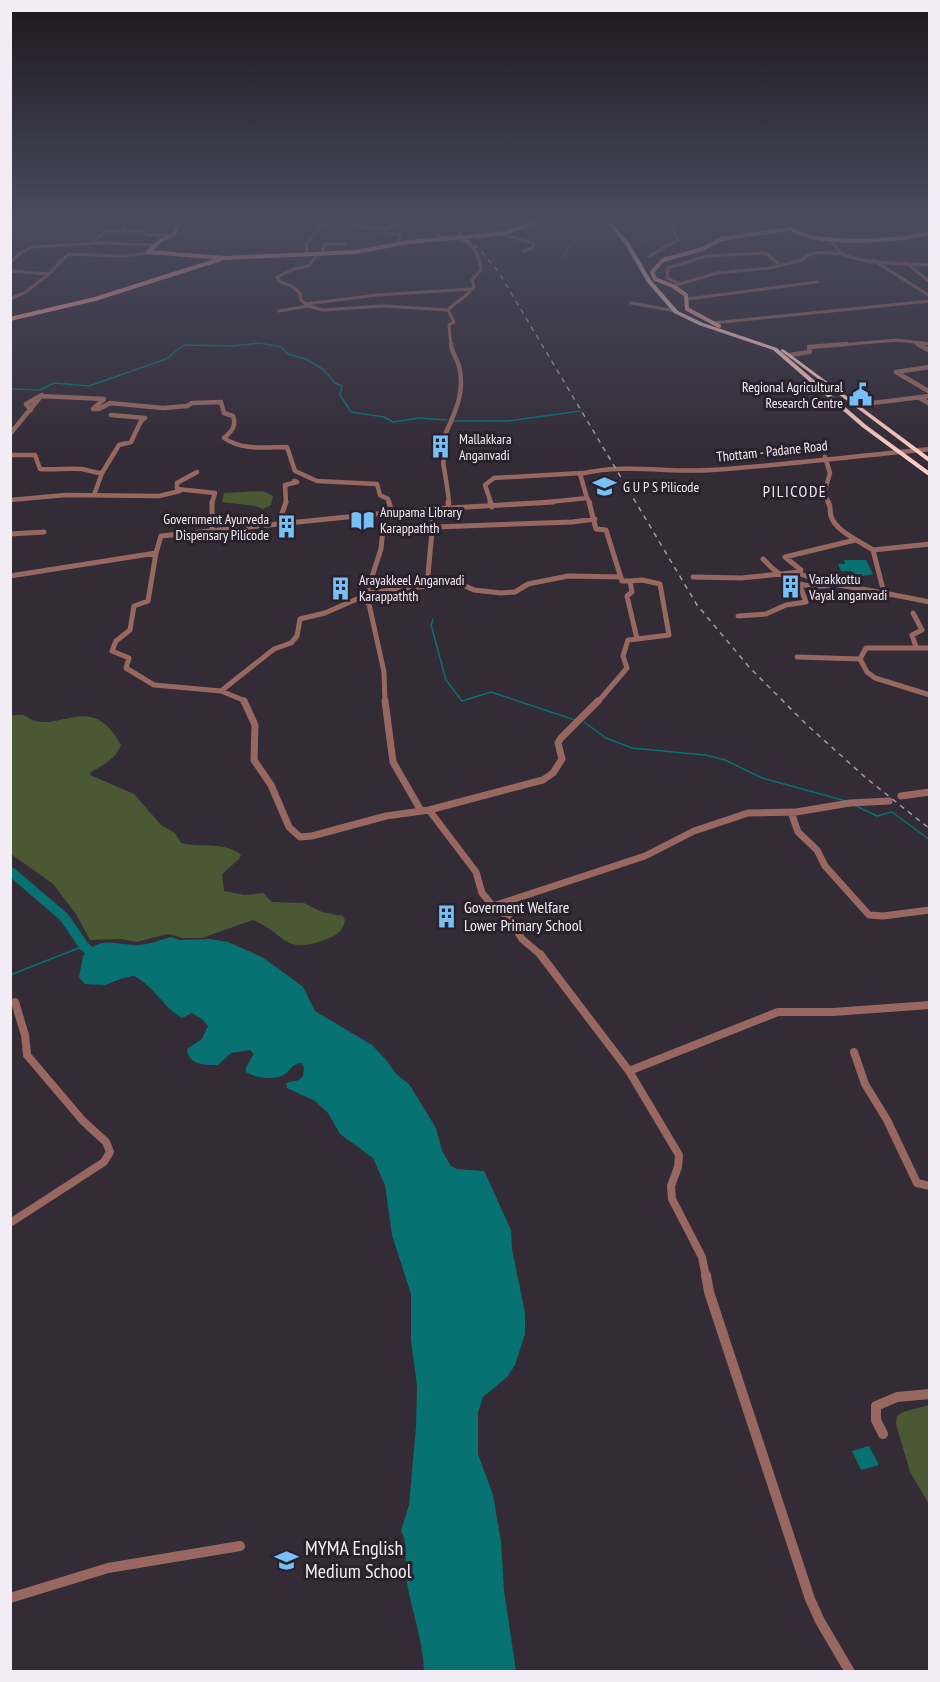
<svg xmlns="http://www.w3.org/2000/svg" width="940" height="1682" viewBox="0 0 940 1682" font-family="'PT Sans Narrow',sans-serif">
	<rect width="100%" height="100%" fill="#332c37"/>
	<!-- green -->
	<path fill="#4b5834" d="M263 491 273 496 271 505 263 509 255 506 222 502 224 493Z
		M11 715H24C55 740 89 686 121 745 116 759 103 765 91 772L90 775 134 794 161 825 175 833 181 843C200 848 225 841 241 855L239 859 222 874 224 891 245 895 263 893 272 902 304 903 322 912 343 916 345 920C343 931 337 935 327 939 283 956 287 934 253 920L202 938H183L168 934 136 942 121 939 90 940 76 914 53 884 11 854Z
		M929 1405H930L929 1504 910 1472 896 1424 897 1416 903 1412Z"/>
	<!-- water -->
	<path fill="#087172" d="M844 560H866L873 574 858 577 851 571H841L838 564H845Z
		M171 937 180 940 210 939 228 942 262 957 283 972 303 987 315 1011 372 1045 387 1061 396 1074 409 1084 436 1128 442 1151 451 1166 457 1169 484 1171 487 1177 511 1230 512 1249 525 1313V1334L515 1365 507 1377 483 1397 478 1413V1454L493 1495 501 1542 504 1590 516 1671H424C423 1639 411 1609 406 1578 404 1562 409 1545 401 1531L409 1505 416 1427 417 1386 411 1340V1294L392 1235 385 1185 373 1158 340 1134 328 1113 315 1101 287 1088 286 1083 299 1080 303 1076 304 1067 301 1063C293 1064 291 1069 285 1074 276 1081 255 1078 246 1072V1067L254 1054 250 1050 231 1053 218 1065C205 1065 188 1065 187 1049L202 1039 208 1026 202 1019 192 1013 182 1018C163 1007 154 986 134 976L123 978 105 985 85 984 79 977 83 956C100 934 118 946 137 945 148 945 160 940 171 937Z
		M869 1446 879 1465 861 1470 852 1451Z"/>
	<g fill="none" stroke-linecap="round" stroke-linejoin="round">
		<!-- stream -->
		<path stroke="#087172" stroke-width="1.5" d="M827 220H846
			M635 247 659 231 747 225 774 220
			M563 258 567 250 594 220
			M10 389 40 390 54 383 89 386 166 359 184 345 233 346 259 343 281 347 288 354 306 359 324 370 335 383 342 386 340 395 351 412 384 417 393 422 419 418 447 420
			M454 421H508L580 411
			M433 619 431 625 446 680 462 701 491 692 575 720
			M584 722 606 738 632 748 705 755 725 760 762 778 846 801
			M856 806 877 816 892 812 930 840
			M10 975 84 946"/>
		<!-- river -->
		<path fill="#087172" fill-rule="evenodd" d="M10 868H14L68 914 88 943 105 959 103 962H95L80 949 60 920 10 877Z"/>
		<!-- minor-far5 -->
		<path stroke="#986860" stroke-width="3" d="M253 220H266
			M391 220 400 223 397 226 385 228 384 233 401 235 397 243
			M419 220 443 238C467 236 478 246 481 270L472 280 474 286C468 297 457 300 448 310L454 322 449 325 451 346
			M492 220 520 226
			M345 222 358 227 385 228
			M123 231H143L147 235H174
			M504 234 543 220
			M508 236 533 243V247L524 251
			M478 238 501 233
			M830 239C834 244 837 250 842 253 857 264 910 264 930 265
			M96 243V239L106 231H123L125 223 144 220
			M318 254 309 266 294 269 277 277 280 282 290 285 300 293 301 300 308 306 323 310 383 306 448 310
			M322 254 324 244H345
			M308 255 306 244 321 225 326 224V220
			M649 256 678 240 668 220
			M873 260 930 296
			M10 263 20 253 33 247 100 243 155 245
			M906 263 930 282
			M10 271 49 274 24 293 10 299
			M49 274 68 254 123 256 149 253
			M680 284 667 278 668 268 706 256 766 253 780 265
			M673 286 717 273 770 268 802 260C811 249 830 253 843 254
			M687 299 817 282
			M631 303 676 311
			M306 304 377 295 473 289
			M279 311 308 306
			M713 323 930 301
			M916 343 920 346
			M828 346 897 340 930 344"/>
		<!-- minor-far4 -->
		<path stroke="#986860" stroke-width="4.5" d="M918 344 930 351
			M790 355 810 352 809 347 847 344
			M930 367 896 372 930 392
			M918 397 930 404
			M856 405 930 396
			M31 410 26 404 40 396 104 399 93 409H99L110 403 163 408 187 406 192 403 221 402 224 413 233 416C237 426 231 432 224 438 243 451 265 447 287 447L295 471 317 481 377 484 380 495 388 499 389 503
			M10 434 42 395
			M10 455H35L40 469C54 470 68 468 82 469 89 470 94 473 102 473L119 445 131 442 141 421 145 418 111 415
			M825 457 830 473 824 494 829 503
			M197 472 177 483V489L215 493 212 503
			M94 495 102 473
			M587 498 590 503
			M10 500 66 495 159 496 180 491
			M286 503 285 485 297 482 294 481
			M449 503C448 491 446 480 444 468 441 458 448 454 443 439 454 415 466 393 459 366 457 358 451 352 451 344
			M491 503 485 485 494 478 582 473
			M539 503 587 498 580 474C627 463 666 473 712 470 785 465 857 456 930 449"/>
		<!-- minor-far3 -->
		<path stroke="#986860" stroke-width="5" d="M212 502V531
			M389 502 392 513
			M448 502 449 509
			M490 502 492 507
			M589 502 596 529 606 530 622 581H630L632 592 627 596 637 639 628 640 623 656 627 668 597 703
			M828 502C832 508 829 510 831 516 835 531 861 542 873 550L930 544
			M278 525 286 502
			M10 534 44 532
			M873 550 884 593 930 602
			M156 553 148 601 134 606 130 630 116 641 112 651 129 658 126 668 154 685 221 691 243 700 244 703
			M763 559C782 580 803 590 831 585
			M797 573 827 583 884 593
			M10 576 156 553 161 536 416 510 553 502
			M693 577 741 578 800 572 801 570 785 557 855 540
			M630 581 642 580 660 584 669 635 637 639
			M427 586 461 584 474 590 501 593 515 592 528 584 568 576 621 577
			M367 593 427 586 434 509
			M360 598 369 604 384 672 385 703
			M913 613 922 630 912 635 916 647
			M738 616 766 614 786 605 806 602 800 586
			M930 648H866L860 659 867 672 875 678 930 695
			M797 657 860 659
			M221 691 274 649 291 643 297 636 300 619 325 613 366 595 381 549 383 529 572 522 595 519"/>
		<!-- minor-far2 -->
		<path stroke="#986860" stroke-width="7" d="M244 701 255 725 254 760 271 785 289 827 300 837 312 836 386 816 429 810 476 872 482 893 493 906 508 917 522 939 542 956
			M385 701 393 762 420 809
			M901 796 930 792
			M429 810 543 780 553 773 562 759 558 743 561 738 598 701
			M791 812 798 832 817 850 825 866 869 915 883 916 930 910
			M493 906 645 856 694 831 748 813 796 812 850 803 889 801"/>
		<!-- minor-far1 -->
		<path stroke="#986860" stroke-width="8" d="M540 954 629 1071 679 1155 678 1167 671 1186 672 1199 702 1257 706 1277
			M854 1052 865 1084 887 1120 917 1183 930 1186
			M629 1071 778 1012H833L930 1005
			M10 1223 104 1162 110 1152 106 1142 83 1121 27 1055 25 1035 15 1002"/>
		<!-- minor -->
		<path stroke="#986860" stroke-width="10" d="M706 1275 709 1292 810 1599 820 1621 850 1672
			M883 1434 876 1420V1406L897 1397 930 1394
			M10 1598 108 1568 240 1546"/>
		<!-- major -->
		<path stroke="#f5a598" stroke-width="4" d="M180 220 174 235 161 240 148 252 225 258 355 252 409 242 506 233 539 220
			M782 220C787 226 792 231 800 234 836 245 894 241 930 233
			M10 319 95 299 221 259
			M719 326 687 309 686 295 673 286 655 279 652 272 663 260 703 249 721 239 790 229"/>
		<!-- highway -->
		<path fill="#fdccc3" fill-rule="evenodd" d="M605 220H609L629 243 651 280 678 311 703 323 777 348 866 425 930 472V477L862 427 773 350 699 325 674 313 647 282 625 244Z
			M783 349 930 458V463L781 351V350Z"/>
		<!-- rail -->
		<path stroke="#9f99a2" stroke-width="1.5" stroke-dasharray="5 5" stroke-linecap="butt" d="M443 220 480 250 498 271 697 605 750 668 806 724 866 778 930 829"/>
	</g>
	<!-- sky -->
	<linearGradient id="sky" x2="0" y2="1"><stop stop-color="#1c181e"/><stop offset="0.48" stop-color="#4a4b5e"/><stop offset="1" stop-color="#4a4b5e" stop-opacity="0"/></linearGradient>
	<rect width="940" height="456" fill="url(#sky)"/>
	<!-- icons -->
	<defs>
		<symbol id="civic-bare" viewBox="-9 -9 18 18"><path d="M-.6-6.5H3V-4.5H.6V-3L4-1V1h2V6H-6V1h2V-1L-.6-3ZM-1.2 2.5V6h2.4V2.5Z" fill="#76c0f7" stroke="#29222d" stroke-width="2.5" paint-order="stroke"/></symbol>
		<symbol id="building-bare" viewBox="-9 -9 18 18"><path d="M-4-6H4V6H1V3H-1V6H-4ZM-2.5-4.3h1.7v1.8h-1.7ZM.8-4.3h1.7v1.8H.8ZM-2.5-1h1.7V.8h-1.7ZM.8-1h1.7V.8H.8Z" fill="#76c0f7" stroke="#29222d" stroke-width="2.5" paint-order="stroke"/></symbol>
		<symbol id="school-bare" viewBox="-9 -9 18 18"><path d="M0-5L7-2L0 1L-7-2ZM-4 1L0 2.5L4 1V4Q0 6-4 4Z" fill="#76c0f7" stroke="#29222d" stroke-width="2.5" paint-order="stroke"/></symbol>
		<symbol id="library-bare" viewBox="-9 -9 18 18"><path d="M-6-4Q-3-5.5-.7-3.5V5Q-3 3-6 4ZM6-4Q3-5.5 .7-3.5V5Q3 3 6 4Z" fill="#76c0f7" stroke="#29222d" stroke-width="2.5" paint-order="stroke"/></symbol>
	</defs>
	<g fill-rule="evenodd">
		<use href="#civic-bare" x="844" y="378" width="33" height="33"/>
		<use href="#building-bare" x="424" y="430" width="33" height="33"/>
		<use href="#school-bare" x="588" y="470" width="33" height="33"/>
		<use href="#library-bare" x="346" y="504" width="33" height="33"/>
		<use href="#building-bare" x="270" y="510" width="33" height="33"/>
		<use href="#building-bare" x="774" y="570" width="33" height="33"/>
		<use href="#building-bare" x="324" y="572" width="33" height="33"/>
		<use href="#building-bare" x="430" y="900" width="33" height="33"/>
		<use href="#school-bare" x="270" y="1544" width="33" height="33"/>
	</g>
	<g text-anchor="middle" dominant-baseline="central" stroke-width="6" stroke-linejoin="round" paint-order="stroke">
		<!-- far-poi labels -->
		<g font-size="14" fill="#f2edf5" stroke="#29222d" text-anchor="start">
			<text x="843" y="387" text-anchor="end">Regional Agricultural<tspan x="843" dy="16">Research Centre</tspan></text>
			<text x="459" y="439">Mallakkara<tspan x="459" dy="16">Anganvadi</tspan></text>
			<text x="623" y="487">G U P S Pilicode</text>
			<text x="380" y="512">Anupama Library<tspan x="380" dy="16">Karappathth</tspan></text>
			<text x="269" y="519" text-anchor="end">Government Ayurveda<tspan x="269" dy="16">Dispensary Pilicode</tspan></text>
			<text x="809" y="579">Varakkottu<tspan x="809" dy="16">Vayal anganvadi</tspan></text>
			<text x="359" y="580">Arayakkeel Anganvadi<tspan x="359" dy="16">Karappathth</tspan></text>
		</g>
		<!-- far-street labels -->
		<g font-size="14" fill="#f2edf5" stroke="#29222d">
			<text transform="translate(772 451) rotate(-6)">Thottam - Padane Road</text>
		</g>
		<!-- far-quarter labels -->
		<g font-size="16" letter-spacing="1.5" fill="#f2edf5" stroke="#29222d">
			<text x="795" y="491">PILICODE</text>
		</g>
		<!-- poi labels -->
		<g font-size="16" fill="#f2edf5" stroke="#29222d" text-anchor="start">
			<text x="464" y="907">Goverment Welfare<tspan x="464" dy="18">Lower Primary School</tspan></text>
		</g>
		<!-- near-poi labels -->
		<g font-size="20" fill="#f2edf5" stroke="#29222d" text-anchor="start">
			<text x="305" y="1548">MYMA English<tspan x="305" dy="23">Medium School</tspan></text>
		</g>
	</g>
	<!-- border -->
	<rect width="940" height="1682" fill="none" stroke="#f2edf5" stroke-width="24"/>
</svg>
